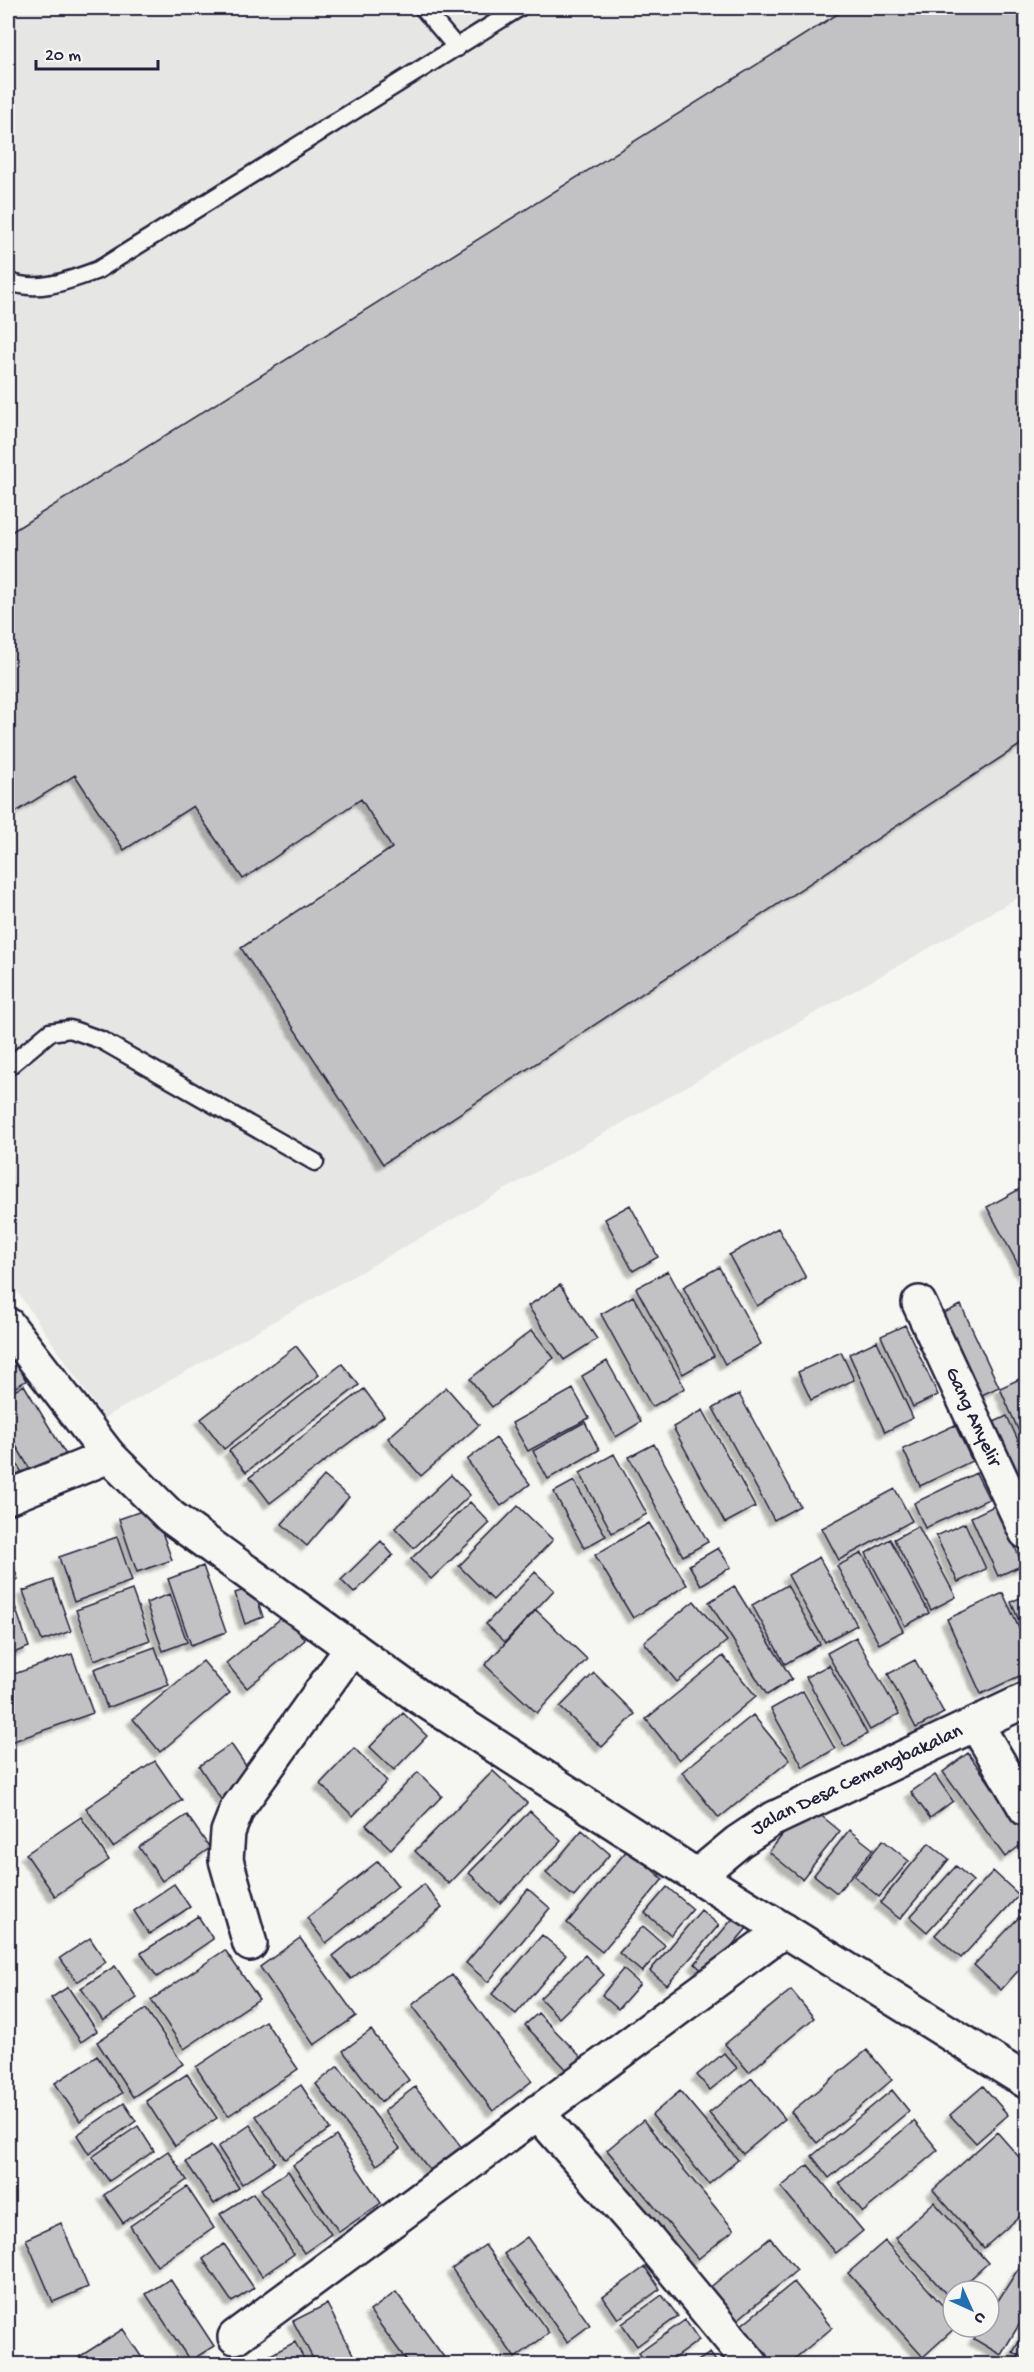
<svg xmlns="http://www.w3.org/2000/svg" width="1034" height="2372" viewBox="0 0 1034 2372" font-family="'Gochi Hand',sans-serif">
	<defs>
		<filter id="shadow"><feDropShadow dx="-5.5" dy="5.5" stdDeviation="1.5" flood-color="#0004"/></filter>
	</defs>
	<rect width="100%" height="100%" fill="#f6f6f2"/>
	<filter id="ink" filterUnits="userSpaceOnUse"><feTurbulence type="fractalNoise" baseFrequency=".0167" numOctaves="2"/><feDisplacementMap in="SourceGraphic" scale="12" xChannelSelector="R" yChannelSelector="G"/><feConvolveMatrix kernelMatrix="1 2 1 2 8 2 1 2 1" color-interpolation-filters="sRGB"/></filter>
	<g filter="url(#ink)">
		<!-- built -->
		<path fill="#e6e6e4" d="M8 8H1026V893L104 1418 8 1278Z"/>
		<!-- building -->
		<path fill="#c2c2c4" stroke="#22223b" stroke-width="1.5" filter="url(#shadow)" d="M847 8H1026V741L383 1164 241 948 392 848 361 799 243 879 193 806 124 850 75 775 8 817V534Z
			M1025 1186 1026 1188V1279L987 1207Z
			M630 1205 658 1257 633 1271 605 1219Z
			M778 1228 806 1278 757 1306 729 1255Z
			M719 1267 761 1344 725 1364 683 1287Z
			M668 1271 714 1356 683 1374 636 1288Z
			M560 1285 597 1339 564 1360 528 1306Z
			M633 1296 685 1388 652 1407 601 1314Z
			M961 1305 999 1387 969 1401 931 1319Z
			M905 1325 938 1395 913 1407 881 1336Z
			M532 1330 554 1358 492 1407 470 1379Z
			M877 1341 913 1418 885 1432 849 1354Z
			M296 1346 319 1375 224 1449 201 1419Z
			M841 1352 854 1380 811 1400 798 1372Z
			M15 1358 26 1381 8 1391V1361Z
			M607 1361 641 1422 616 1437 582 1376Z
			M342 1364 359 1385 246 1472 229 1451Z
			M1026 1376V1448L1000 1388Z
			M24 1385 68 1458 35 1478 8 1432V1395Z
			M446 1387 479 1425 421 1476 388 1438Z
			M364 1389 384 1416 270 1503 250 1477Z
			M573 1389 589 1418 528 1451 512 1423Z
			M739 1394 800 1506 774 1520 713 1408Z
			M703 1410 755 1507 725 1523 673 1427Z
			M1007 1416 1026 1458V1479L1008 1488 981 1428Z
			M585 1422 599 1450 548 1479 533 1451Z
			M955 1425 972 1461 920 1486 903 1449Z
			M496 1438 530 1484 501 1506 467 1460Z
			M654 1444 708 1542 683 1556 629 1457Z
			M8 1449 27 1481 8 1493Z
			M614 1454 647 1514 612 1533 580 1473Z
			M976 1473 989 1499 925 1528 914 1503Z
			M451 1475 470 1495 414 1548 395 1528Z
			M324 1476 349 1497 307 1546 282 1524Z
			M574 1481 606 1536 584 1548 554 1492Z
			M895 1489 912 1521 839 1560 822 1528Z
			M470 1502 490 1523 431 1579 411 1559Z
			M996 1505 1023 1565 998 1576 971 1517Z
			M518 1506 553 1540 493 1600 459 1566Z
			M153 1507 172 1560 137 1572 119 1519Z
			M649 1523 687 1585 633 1618 595 1555Z
			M965 1523 986 1569 958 1582 936 1536Z
			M918 1526 956 1597 931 1610 894 1539Z
			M117 1537 132 1581 74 1602 59 1557Z
			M890 1539 929 1613 905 1626 866 1553Z
			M381 1541 393 1555 354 1593 341 1580Z
			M718 1548 731 1567 701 1585 689 1565Z
			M8 1551 18 1579 8 1583Z
			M862 1553 903 1631 879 1644 837 1566Z
			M819 1557 857 1625 825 1642 788 1575Z
			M203 1566 226 1632 191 1645 168 1579Z
			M535 1572 554 1590 505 1642 486 1624Z
			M53 1580 71 1631 42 1641 23 1591Z
			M787 1585 820 1644 785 1664 752 1605Z
			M734 1586 792 1679 767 1695 709 1602Z
			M253 1587 263 1617 245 1624 235 1593Z
			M132 1590 150 1640 94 1660 76 1610Z
			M10 1592 29 1647 8 1655V1593Z
			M1003 1593 1026 1644V1673L981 1694 947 1619Z
			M170 1594 187 1642 163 1651 146 1603Z
			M1026 1595V1637L1011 1602Z
			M694 1601 727 1641 677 1682 644 1642Z
			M536 1610 587 1659 537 1713 485 1665Z
			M285 1615 305 1640 247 1688 226 1663Z
			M856 1637 899 1714 870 1730 827 1653Z
			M155 1647 169 1685 107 1708 94 1669Z
			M72 1654 93 1713 8 1743V1676Z
			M723 1656 756 1696 679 1760 646 1719Z
			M915 1660 944 1713 916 1728 888 1674Z
			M203 1661 230 1693 160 1752 133 1719Z
			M829 1665 867 1734 845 1747 806 1677Z
			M594 1673 635 1714 602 1747 560 1707Z
			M803 1691 835 1749 803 1767 771 1709Z
			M403 1713 427 1736 394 1770 370 1747Z
			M753 1715 790 1760 719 1818 682 1772Z
			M231 1744 255 1779 222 1801 199 1766Z
			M354 1748 387 1781 353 1816 320 1784Z
			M968 1753 1026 1834V1841L1005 1857 943 1772Z
			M155 1761 182 1800 113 1847 86 1808Z
			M493 1771 527 1803 449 1884 415 1851Z
			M418 1772 442 1796 391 1849 366 1825Z
			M935 1775 953 1801 930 1818 911 1792Z
			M807 1804 840 1831 802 1879 769 1852Z
			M530 1811 561 1841 500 1903 469 1873Z
			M187 1815 210 1848 162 1881 139 1847Z
			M81 1817 109 1860 55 1896 26 1854Z
			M582 1830 610 1854 574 1897 546 1873Z
			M849 1830 873 1849 837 1893 814 1875Z
			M8 1831 14 1850 8 1852Z
			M883 1840 909 1861 879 1897 854 1876Z
			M929 1843 949 1859 900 1919 880 1903Z
			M628 1849 663 1879 602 1952 567 1923Z
			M378 1861 398 1886 326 1943 307 1918Z
			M956 1866 973 1881 927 1932 910 1917Z
			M993 1871 1019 1895 961 1958 935 1935Z
			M174 1884 190 1907 149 1934 134 1911Z
			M424 1884 442 1908 351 1979 333 1956Z
			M667 1887 693 1909 671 1935 645 1913Z
			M528 1889 550 1908 488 1982 466 1963Z
			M701 1910 719 1925 667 1985 650 1971Z
			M1021 1915 1026 1920V1962L1001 1990 974 1965Z
			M198 1916 213 1939 157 1977 141 1953Z
			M734 1917 747 1928 707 1975 695 1964Z
			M643 1926 665 1945 642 1972 619 1953Z
			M542 1935 566 1955 516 2014 492 1994Z
			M90 1938 106 1962 77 1982 60 1958Z
			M300 1938 356 2016 314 2045 260 1967Z
			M225 1950 259 1999 184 2049 151 2000Z
			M585 1955 604 1975 559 2018 540 1998Z
			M115 1966 137 1998 103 2021 81 1988Z
			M623 1969 640 1984 618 2009 602 1995Z
			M452 1975 532 2081 493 2111 412 2005Z
			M68 1987 97 2031 81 2042 51 1998Z
			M791 1990 814 2018 749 2072 725 2044Z
			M146 2009 183 2064 133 2097 97 2042Z
			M538 2013 582 2058 568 2071 525 2025Z
			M265 2021 298 2069 228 2116 196 2067Z
			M371 2030 409 2080 381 2102 343 2051Z
			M867 2050 892 2080 817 2143 791 2112Z
			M724 2053 737 2068 710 2090 697 2075Z
			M97 2056 122 2093 80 2121 55 2083Z
			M338 2066 400 2148 377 2165 316 2084Z
			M187 2074 217 2118 175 2146 146 2101Z
			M752 2078 785 2119 743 2154 709 2113Z
			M301 2085 330 2129 285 2159 256 2116Z
			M983 2086 1008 2115 976 2143 950 2115Z
			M415 2087 463 2149 432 2173 384 2111Z
			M892 2090 909 2111 829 2178 812 2156Z
			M680 2091 738 2160 709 2184 652 2115Z
			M124 2103 136 2121 89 2154 77 2135Z
			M643 2120 734 2230 698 2259 607 2150Z
			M914 2121 938 2150 863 2212 839 2183Z
			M250 2125 275 2162 242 2184 218 2147Z
			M138 2126 154 2151 109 2181 92 2157Z
			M997 2132 1026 2165V2211L984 2248 933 2190Z
			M336 2136 381 2203 339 2232 293 2165Z
			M211 2146 239 2188 214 2204 186 2162Z
			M168 2151 187 2180 123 2223 104 2195Z
			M808 2165 863 2231 836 2253 781 2187Z
			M288 2171 331 2234 304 2253 261 2189Z
			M187 2187 214 2228 157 2266 130 2226Z
			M253 2193 294 2254 262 2276 220 2214Z
			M934 2202 988 2263 957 2291H953L949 2297 895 2238Z
			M61 2223 88 2287 53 2302 26 2239Z
			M527 2237 590 2325 567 2342 504 2254Z
			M770 2238 797 2270 729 2327 702 2294Z
			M885 2241 953 2317V2327H956L923 2357 848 2273Z
			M224 2244 254 2288 232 2302 203 2259Z
			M485 2245 549 2333 515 2358 452 2269Z
			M1020 2266 1026 2270V2313L1001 2355 974 2339 982 2327H989V2315Z
			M645 2267 660 2289 618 2319 603 2297Z
			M170 2279 214 2346 190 2361 146 2294Z
			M794 2282 832 2328 788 2364H761L734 2331Z
			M396 2292 449 2364H409L370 2311Z
			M662 2295 678 2316 637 2346 622 2324Z
			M327 2304 358 2364H316L293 2321Z
			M685 2320 699 2340 666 2364H647L639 2353Z
			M123 2329 146 2364H84L79 2357Z
			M1026 2330V2360L1013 2352Z
			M295 2342 307 2364H258L257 2362Z
			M710 2353 718 2364H693Z"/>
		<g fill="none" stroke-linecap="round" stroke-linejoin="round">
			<defs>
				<path id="lane" d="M423 8 457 48
					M8 281C37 294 70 280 98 270L519 8
					M8 1067 50 1032 70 1029 101 1040 315 1162"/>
				<g id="street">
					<path id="s1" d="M919 1303 1026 1532"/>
					<path d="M8 1497 109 1456"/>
					<path d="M976 1724 1026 1809"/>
					<path d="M250 1944 226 1860 228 1832 237 1809 352 1648"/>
					<path d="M537 2112 642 2232 751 2364"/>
					<path d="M235 2337 784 1930"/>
				</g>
				<g id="secondary">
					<path d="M8 1325 109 1456 171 1517 418 1696 697 1876 1026 2081"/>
					<path id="s2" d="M697 1876 738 1842 771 1820 1026 1700"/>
				</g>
			</defs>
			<!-- lane casing -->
			<use href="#lane" stroke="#22223b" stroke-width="21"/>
			<!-- street casing -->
			<use href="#street" stroke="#22223b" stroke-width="38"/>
			<!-- secondary casing -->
			<use href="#secondary" stroke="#22223b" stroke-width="38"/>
			<!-- lane -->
			<use href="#lane" stroke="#f6f6f2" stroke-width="16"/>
			<!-- street -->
			<use href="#street" stroke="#f6f6f2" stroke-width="33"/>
			<!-- secondary -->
			<use href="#secondary" stroke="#f6f6f2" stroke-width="33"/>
		</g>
	</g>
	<g text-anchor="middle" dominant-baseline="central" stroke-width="4.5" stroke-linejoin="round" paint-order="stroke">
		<!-- street labels -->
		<g font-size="20" fill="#22223b" stroke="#f6f6f2">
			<text stroke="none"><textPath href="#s1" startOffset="126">Gang Anyelir</textPath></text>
			<text stroke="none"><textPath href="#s2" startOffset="188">Jalan Desa Cemengbakalan</textPath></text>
		</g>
	</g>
	<!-- margin -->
	<rect width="1034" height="2372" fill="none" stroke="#f6f6f2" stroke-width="30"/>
	<rect x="15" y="15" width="1004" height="2342" fill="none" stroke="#22223b" stroke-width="2" filter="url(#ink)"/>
	<!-- north arrow -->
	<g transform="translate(971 2309) rotate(135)"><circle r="28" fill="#f6f6f2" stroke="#a1a1a9" stroke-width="1.5"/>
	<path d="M0-4.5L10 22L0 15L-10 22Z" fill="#1f6fb2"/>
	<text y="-9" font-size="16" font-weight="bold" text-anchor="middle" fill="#22223b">U</text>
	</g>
	<!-- scale -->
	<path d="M36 60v9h122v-9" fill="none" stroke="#22223b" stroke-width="3"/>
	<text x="45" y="60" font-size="18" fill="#22223b" stroke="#f6f6f2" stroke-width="4.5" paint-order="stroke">20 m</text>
</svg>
